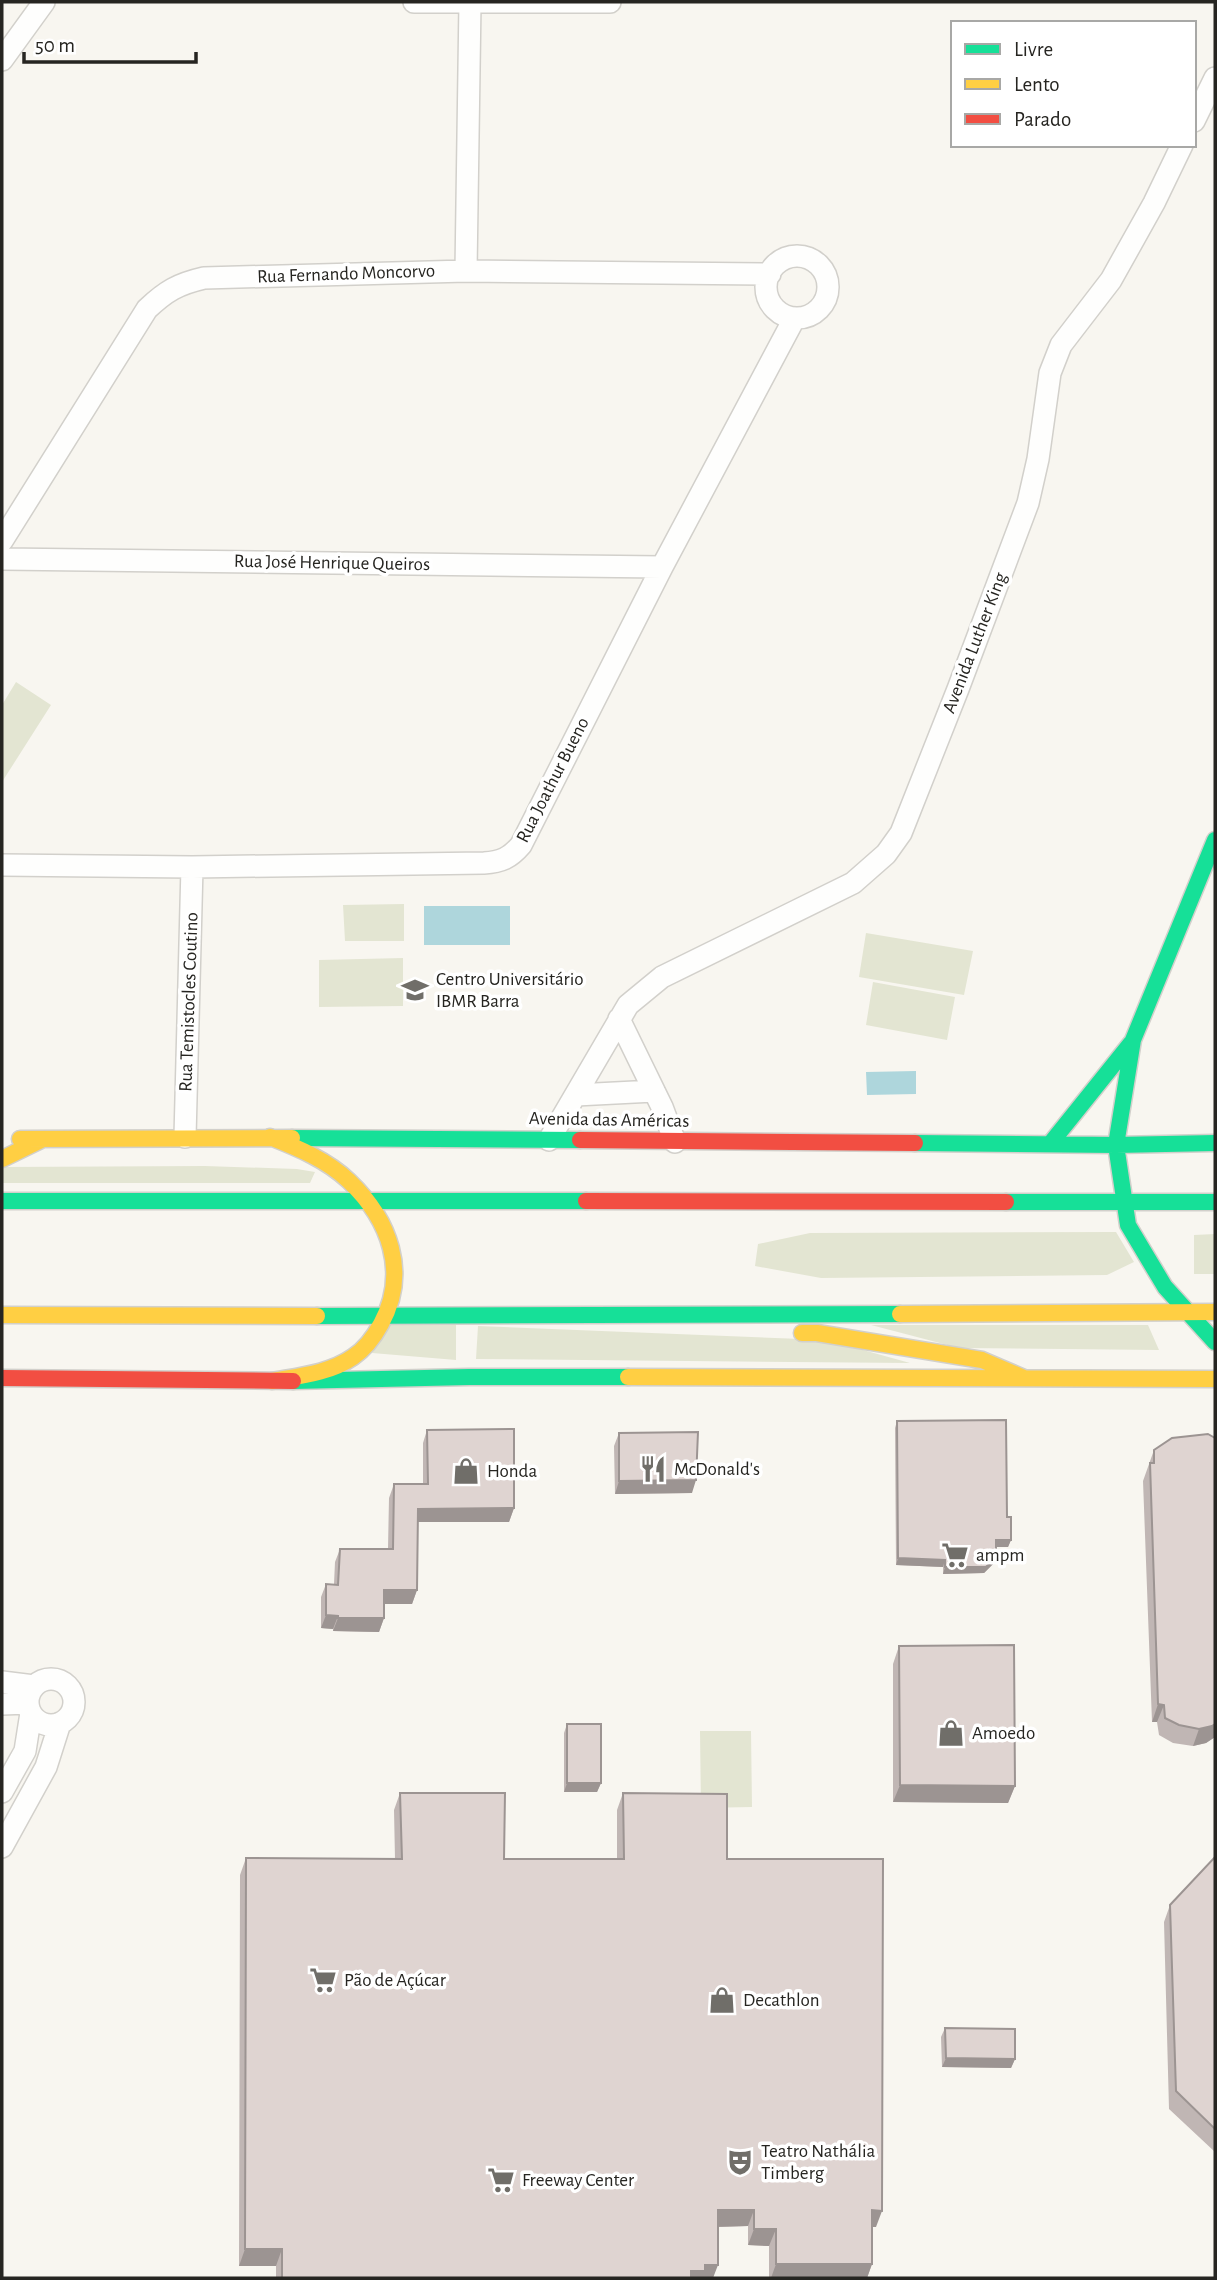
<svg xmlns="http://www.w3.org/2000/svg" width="1217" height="2280" viewBox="0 0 1217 2280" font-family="'Alegreya Sans',sans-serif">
	<rect width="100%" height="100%" fill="#f8f6f0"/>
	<!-- green -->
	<path fill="#e3e5d2" d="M16 682 51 705 2 782V705Z
		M404 904V941H345L343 905Z
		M866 933 973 951 964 995 859 977Z
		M403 958V1006L319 1007V960Z
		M873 982 955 997 947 1040 866 1025Z
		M205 1166 297 1169 315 1172 310 1183H2V1167Z
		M1116 1232 1134 1262 1107 1275 821 1278 755 1266 758 1244 810 1233Z
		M1215 1234V1274H1194V1235Z
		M391 1324H456V1360L372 1353Z
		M871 1325H1148L1159 1350 959 1348Z
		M478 1326 827 1340 910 1363 476 1359Z
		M700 1731H751L752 1807 701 1808Z"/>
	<!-- water -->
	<path fill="#aed6dc" d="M424 906H510V945H424Z
		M916 1071V1094L867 1095 866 1072Z"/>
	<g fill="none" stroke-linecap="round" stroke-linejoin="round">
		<defs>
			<path id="street" d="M414 2H610
				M2 60 44 2
				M1194 121 1215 78
				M766 287a31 31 0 1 1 62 0a31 31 0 1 1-62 0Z
				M466 271 470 2
				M2 541 147 309C166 291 178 284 204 278L466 271 770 274
				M2 559 662 567
				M2 865 192 867 484 863C501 862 510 858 521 845L662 567 794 319
				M619 1019 662 1107 675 1142
				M576 1095 654 1091
				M185 1137 192 867
				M549 1140 628 1005 662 977 853 883 886 854 901 833 958 689 1028 503 1038 459 1050 373 1061 345 1111 280 1154 203 1182 145
				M28 1702a23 23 0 1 1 46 0a23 23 0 1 1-46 0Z
				M2 1682 34 1686
				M2 1704 28 1703
				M2 1792 25 1751 31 1713
				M2 1847 46 1767 60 1723"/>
			<path id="fast" d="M292 1138 580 1140
				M915 1143 1116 1145 1215 1143
				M1050 1144 1131 1043
				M1116 1145 1133 1040 1215 840
				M1116 1145 1128 1225 1165 1287 1215 1342
				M2 1201H586
				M1006 1202H1215
				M317 1316 900 1314
				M293 1381 469 1377H628"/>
			<path id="slow" d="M270 1137C298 1148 327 1160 349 1181 390 1220 409 1273 381 1324 374 1337 365 1349 353 1357 330 1373 300 1376 272 1381
				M20 1139 292 1138
				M2 1159 41 1140
				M900 1314 1215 1312
				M2 1315 317 1316
				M802 1333H817L982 1360 1024 1378
				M628 1377 1215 1379"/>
			<path id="jam" d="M580 1140 915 1143
				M586 1201 1006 1202
				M2 1378 293 1381"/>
		</defs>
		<!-- street casing -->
		<use href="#street" stroke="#d2d0cb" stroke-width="24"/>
		<!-- fast casing -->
		<use href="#fast" stroke="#d2d0cb" stroke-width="19"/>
		<!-- slow casing -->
		<use href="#slow" stroke="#d2d0cb" stroke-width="19"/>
		<!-- jam casing -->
		<use href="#jam" stroke="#d2d0cb" stroke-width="19"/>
		<!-- street -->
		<use href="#street" stroke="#fefefd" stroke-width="21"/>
		<!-- fast -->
		<use href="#fast" stroke="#16e098" stroke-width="16"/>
		<!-- slow -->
		<use href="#slow" stroke="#ffcf43" stroke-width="16"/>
		<!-- jam -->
		<use href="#jam" stroke="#f24e42" stroke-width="16"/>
	</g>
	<!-- wall -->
	<path fill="#c0b6b4" d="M897 1421 1007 1517 1011 1540 1008 1547H996L993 1564 984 1573 943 1574V1567L896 1565 895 1428Z
		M427 1430 514 1508 509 1522H418L417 1590 412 1604H384V1618L379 1632 333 1631V1629L321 1628V1597L326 1584H334L335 1562 340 1549H388L389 1498 394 1484H423V1443Z
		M619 1433 692 1493 615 1494 614 1446Z
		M1215 1438V1737L1206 1743 1193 1746 1173 1743 1159 1735 1157 1722H1152L1143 1481 1154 1450Z
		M899 1646 1015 1786 1008 1803 893 1802V1664Z
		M567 1724 601 1783 597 1792H564V1733Z
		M400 1793 504 1859H617V1810L623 1793 727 1859 876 2227H872V2264L867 2278H769V2246L748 2245V2226L718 2227 713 2278H276V2266H239L240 1875 246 1858 395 1859 394 1810Z
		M1215 1857V2152L1169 2109 1164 1922 1170 1905Z
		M945 2028 1015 2059 1011 2068 942 2067 941 2037Z"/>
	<!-- shaded-wall -->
	<path fill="#9c9492" d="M696 1480 692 1493 615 1494 619 1481Z
		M514 1508 509 1522H413L418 1509Z
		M996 1540H1011L1008 1547H993Z
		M996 1557 993 1564 984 1573 943 1574 945 1567Z
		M898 1558 945 1560 943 1567 896 1565Z
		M384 1590H417L412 1604H379Z
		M326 1615 338 1616 333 1629 321 1628Z
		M338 1618H384L379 1632 333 1631Z
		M1158 1704 1164 1705 1157 1722H1152Z
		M1215 1724V1737L1206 1743 1193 1746 1199 1729Z
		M567 1783H601L597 1792H564Z
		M900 1785 1015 1786 1008 1803 893 1802Z
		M946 2058 1015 2059 1011 2068 942 2067Z
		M718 2210H754L748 2226 712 2227Z
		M872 2210 882 2211 876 2227H866Z
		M754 2229H776L769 2246 748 2245Z
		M245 2249H282L276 2266H239Z
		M776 2264H872L867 2278H771Z
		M705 2265H718L713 2278H688L691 2271Z"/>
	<!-- building -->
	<path fill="#dfd4d1" stroke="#9c9492" stroke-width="2" d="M1006 1420 1007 1517H1011V1540H996V1557L986 1567H945V1560L898 1558 897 1421Z
		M514 1429V1508L418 1509 417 1590H384V1618H338V1616L326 1615V1584L338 1585 340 1549H393L394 1484H428L427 1430Z
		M698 1432 696 1480 619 1481V1433Z
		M1208 1434 1215 1438V1724L1212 1726 1199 1729 1179 1725 1165 1718 1164 1705 1158 1704 1150 1463H1154V1450L1172 1438Z
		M1014 1645 1015 1786 900 1785 899 1646Z
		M567 1724H601V1783H567Z
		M400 1793H505L504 1859H624L623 1793 727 1794V1859H883L882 2211 872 2210V2264H776V2229H754V2210H718V2265H705V2271H691V2278H282V2249H245L246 1858 402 1859Z
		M1215 1857V2129L1176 2091 1170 1905Z
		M945 2028 1015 2029V2059L946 2058Z"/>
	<!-- icons -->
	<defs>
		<symbol id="university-bare" viewBox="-9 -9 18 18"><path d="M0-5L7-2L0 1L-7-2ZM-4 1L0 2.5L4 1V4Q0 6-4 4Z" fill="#706e69" stroke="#fff" stroke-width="2.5" paint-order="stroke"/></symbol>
		<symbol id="restaurant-bare" viewBox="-9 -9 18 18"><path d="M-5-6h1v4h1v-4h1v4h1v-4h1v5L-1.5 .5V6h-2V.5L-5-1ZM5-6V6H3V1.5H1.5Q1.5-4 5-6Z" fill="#706e69" stroke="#fff" stroke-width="2.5" paint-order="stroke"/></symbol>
		<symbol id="shop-bare" viewBox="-9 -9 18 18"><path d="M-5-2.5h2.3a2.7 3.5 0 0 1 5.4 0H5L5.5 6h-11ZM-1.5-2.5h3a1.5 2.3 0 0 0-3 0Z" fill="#706e69" stroke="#fff" stroke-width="2.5" paint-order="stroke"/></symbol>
		<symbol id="supermarket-bare" viewBox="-9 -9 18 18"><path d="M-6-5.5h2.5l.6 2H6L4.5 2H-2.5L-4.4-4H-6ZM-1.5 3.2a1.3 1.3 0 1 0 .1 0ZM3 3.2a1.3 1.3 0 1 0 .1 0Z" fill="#706e69" stroke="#fff" stroke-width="2.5" paint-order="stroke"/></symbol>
		<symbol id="theatre-bare" viewBox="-9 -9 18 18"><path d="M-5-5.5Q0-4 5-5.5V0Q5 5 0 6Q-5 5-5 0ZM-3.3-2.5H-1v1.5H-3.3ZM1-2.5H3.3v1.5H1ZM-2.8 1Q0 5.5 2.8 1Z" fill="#706e69" stroke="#fff" stroke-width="2.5" paint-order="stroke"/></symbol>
	</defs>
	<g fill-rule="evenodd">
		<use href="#university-bare" x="396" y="971" width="38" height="38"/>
		<use href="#restaurant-bare" x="634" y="1450" width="38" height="38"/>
		<use href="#shop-bare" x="447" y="1452" width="38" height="38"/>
		<use href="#supermarket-bare" x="936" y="1536" width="38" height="38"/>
		<use href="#shop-bare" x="932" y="1714" width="38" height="38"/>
		<use href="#supermarket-bare" x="304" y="1961" width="38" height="38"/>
		<use href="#shop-bare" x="703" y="1981" width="38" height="38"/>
		<use href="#theatre-bare" x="721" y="2143" width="38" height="38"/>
		<use href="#supermarket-bare" x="482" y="2161" width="38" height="38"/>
	</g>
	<g text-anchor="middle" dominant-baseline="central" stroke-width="7" stroke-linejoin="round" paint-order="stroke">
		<!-- street labels -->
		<g font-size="19" fill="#262521" stroke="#fff">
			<text transform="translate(346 274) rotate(-2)">Rua Fernando Moncorvo</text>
			<text transform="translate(332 563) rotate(1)">Rua José Henrique Queiros</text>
			<text transform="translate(975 643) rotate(-69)">Avenida Luther King</text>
			<text transform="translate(553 780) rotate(-63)">Rua Joathur Bueno</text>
			<text transform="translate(189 1002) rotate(-88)">Rua Temistocles Coutino</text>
			<text transform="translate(609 1120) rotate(1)">Avenida das Américas</text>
		</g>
		<!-- poi labels -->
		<g font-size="19" fill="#262521" stroke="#fff" text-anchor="start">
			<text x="436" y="979">Centro Universitário<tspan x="436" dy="22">IBMR Barra</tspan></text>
			<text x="674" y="1469">McDonald's</text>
			<text x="487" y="1471">Honda</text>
			<text x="976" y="1555">ampm</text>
			<text x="972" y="1733">Amoedo</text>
			<text x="344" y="1980">Pão de Açúcar</text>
			<text x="743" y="2000">Decathlon</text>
			<text x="761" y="2151">Teatro Nathália<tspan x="761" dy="22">Timberg</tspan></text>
			<text x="522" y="2180">Freeway Center</text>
		</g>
	</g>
	<!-- border -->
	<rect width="1217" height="2280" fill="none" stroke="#262521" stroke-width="7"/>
	<!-- legend -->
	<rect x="951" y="21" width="245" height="126" fill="#ffffff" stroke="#a8a8a6" stroke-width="2"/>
	<rect x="965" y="44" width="35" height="10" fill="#16e098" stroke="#a8a8a6" stroke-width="2"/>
	<text x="1014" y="56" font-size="21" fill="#262521">Livre</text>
	<rect x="965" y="79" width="35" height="10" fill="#ffcf43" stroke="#a8a8a6" stroke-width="2"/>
	<text x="1014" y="91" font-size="21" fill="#262521">Lento</text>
	<rect x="965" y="114" width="35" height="10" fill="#f24e42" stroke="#a8a8a6" stroke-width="2"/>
	<text x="1014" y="126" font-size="21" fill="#262521">Parado</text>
	<!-- scale -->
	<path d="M24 52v10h172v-10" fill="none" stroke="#262521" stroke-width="3.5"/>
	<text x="35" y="52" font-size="21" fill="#262521" stroke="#ffffff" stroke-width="5" paint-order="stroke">50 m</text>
</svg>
